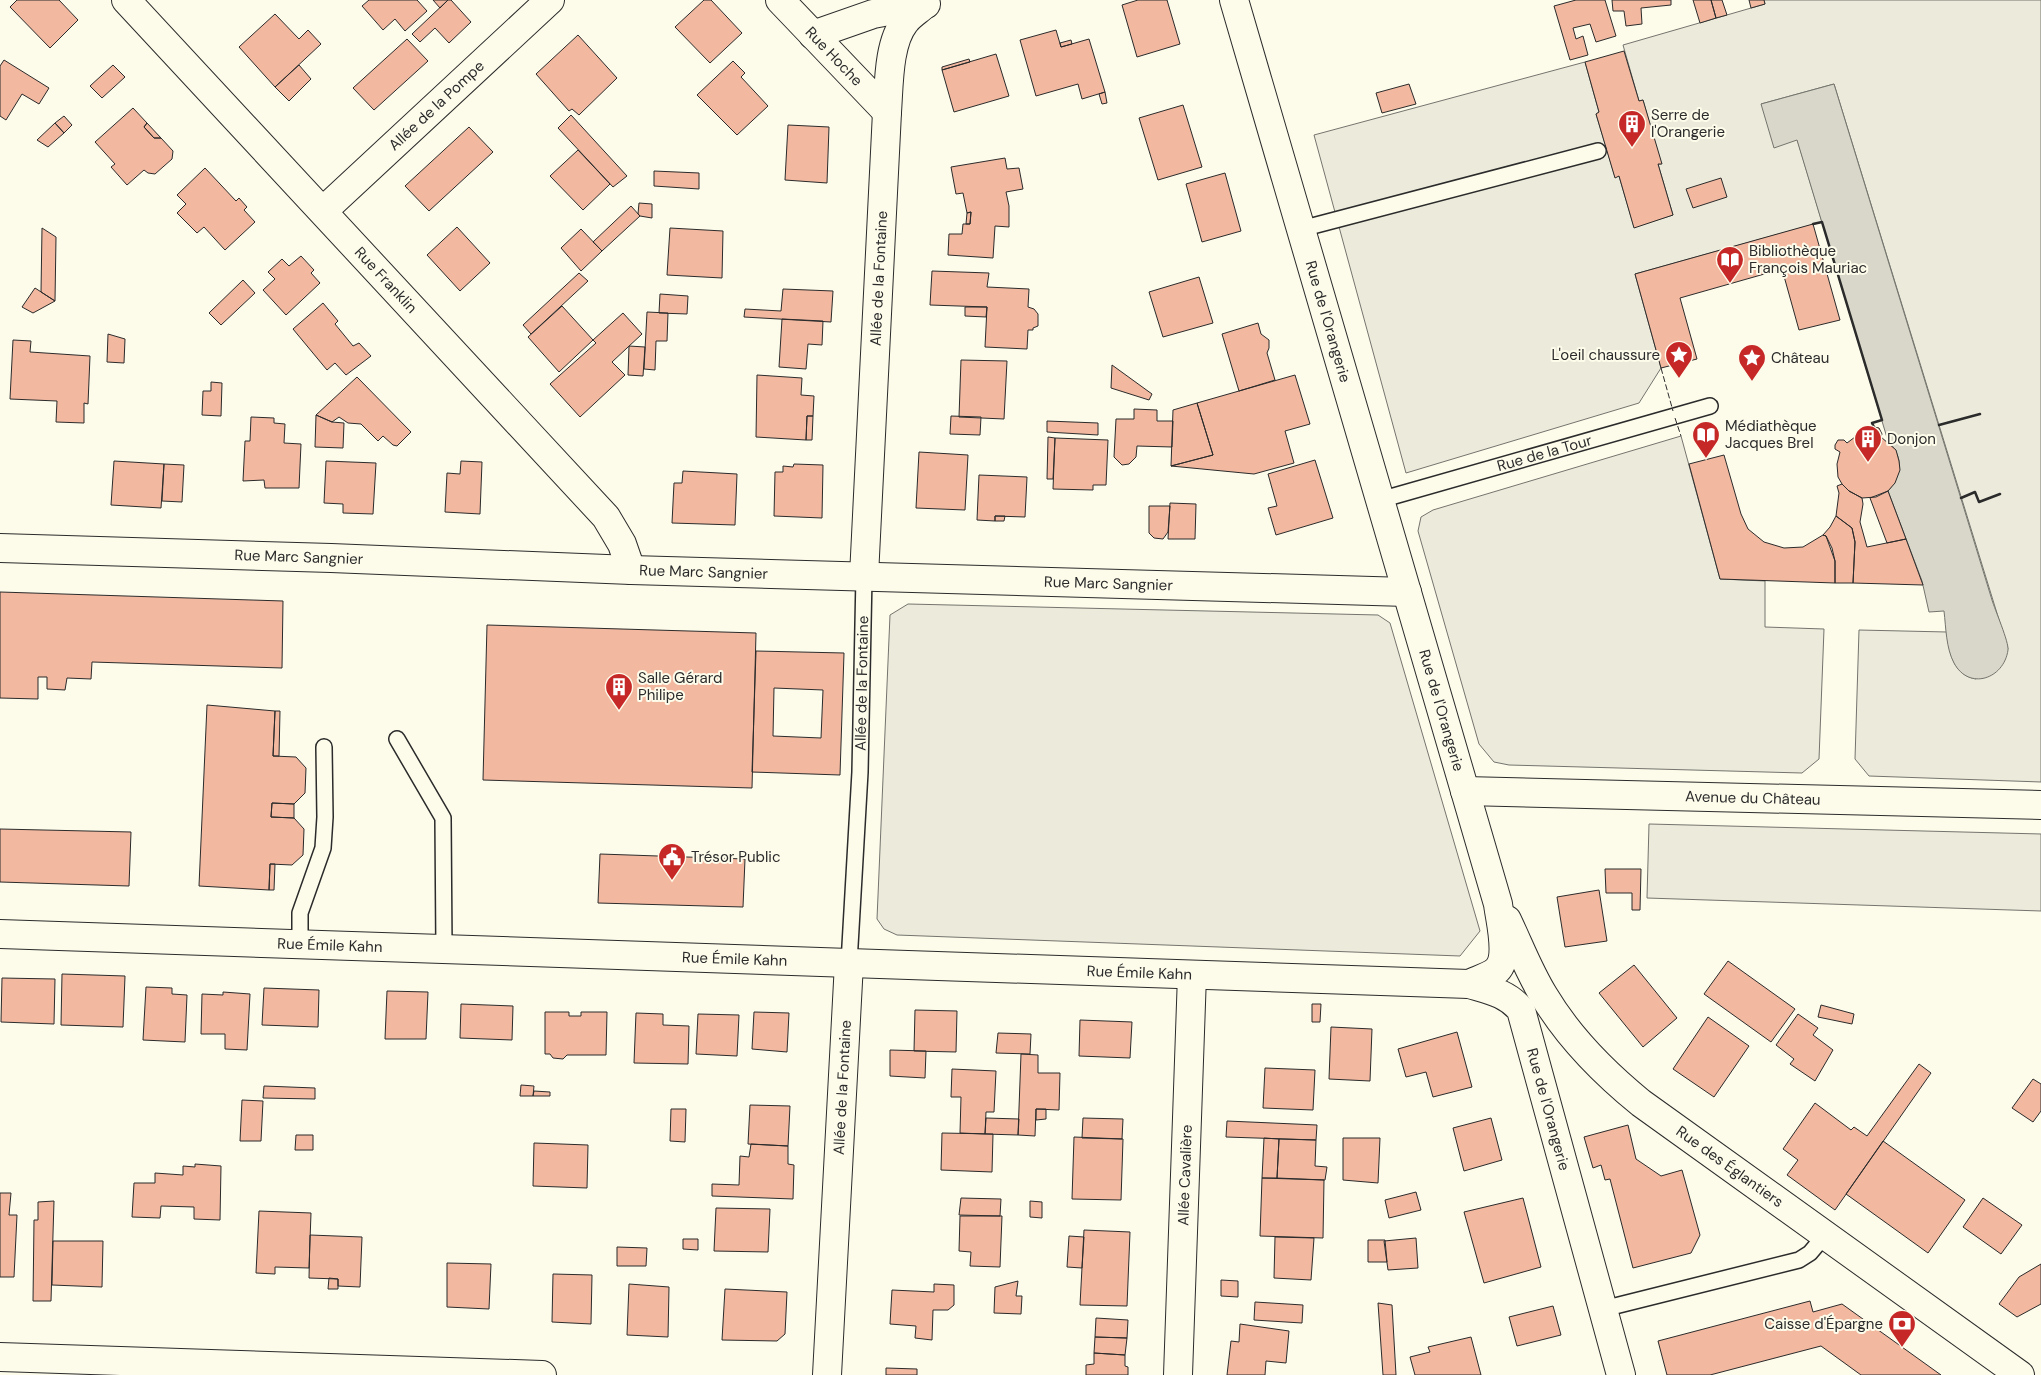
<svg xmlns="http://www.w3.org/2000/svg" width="2041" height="1375" viewBox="0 0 2041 1375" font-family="'DM Sans',sans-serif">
	<rect width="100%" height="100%" fill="#fdfbea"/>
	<!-- green -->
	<path fill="#ecebdb" stroke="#74746e" d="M1764 0H2041V782L1869 776 1855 759 1859 630 1947 632C1949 652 1953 675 1976 679L2008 649 1834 84 1761 104 1797 139 1822 222 1635 274 1661 368 1639 403 1406 473 1314 135 1585 62 1599 112 1596 114 1615 177 1619 176 1634 227 1673 215 1658 164H1661L1643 100 1639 101 1623 45 1765 4Z
		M1681 436 1720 579 1765 581V627L1824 629 1819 759 1802 773 1509 765 1494 762 1479 744 1418 531 1421 517 1433 510Z
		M908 604 1378 615 1390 623 1480 931 1460 956 897 935 884 929 877 919 890 615Z
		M1649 824 2041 834V911L1647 898Z"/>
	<!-- water -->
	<path fill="#d8d7c9" stroke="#74746e" d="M1834 84 1992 600C1995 610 2009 642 2008 650 2004 679 1969 691 1954 663 1946 648 1946 628 1944 611L1929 612 1922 581 1888 491C1902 475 1904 457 1888 441L1797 140 1774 148 1761 104Z"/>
	<!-- building -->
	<path fill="#f2b8a0" stroke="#2b2b2b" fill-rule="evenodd" d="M17 0H59L78 20 50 48 10 7Z
		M369 0H417L427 11 405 31 395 19 383 30 362 6Z
		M433 0H448L440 8Z
		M448 0H451L471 22 449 43 435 28 420 42 412 34Z
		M704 0H711L742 33 710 63 675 27Z
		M1138 0H1167L1180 44 1137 57 1122 5Z
		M1576 0H1605L1616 36 1596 42 1590 24 1573 28 1576 39 1583 36 1588 55 1570 60 1554 6Z
		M1612 0H1671V5L1641 8 1642 24 1626 26 1624 11H1613Z
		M1693 0H1711L1716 18 1700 23Z
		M1711 0H1722L1727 15 1716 18Z
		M1749 0H1764L1765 4 1751 8Z
		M275 14 299 39 308 30 321 44 275 87 239 47Z
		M1056 30 1061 47 1089 39 1105 92 1082 99 1078 84 1036 96 1020 40Z
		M578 35 617 78 579 115 572 109 569 111 536 74Z
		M407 39 428 61 374 110 353 88Z
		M1071 40 1072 44 1061 47 1060 43Z
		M1624 51 1639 101 1643 100 1662 164H1658L1673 215 1634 228 1619 176 1615 178 1596 114 1599 112 1585 62Z
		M996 54 1009 96 954 112 942 70Z
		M969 59 970 62 942 70V67Z
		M4 60 49 88 39 104 22 94 6 120 0 116V66Z
		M733 61 745 73 741 77 768 106 737 135 697 95Z
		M113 65 125 77 102 98 90 86Z
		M299 65 311 79 289 101 275 87Z
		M1409 84 1416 104 1382 113 1376 93Z
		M1105 92 1107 103 1102 104 1099 94Z
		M1183 105 1202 167 1158 180 1139 118Z
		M133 108 147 123 144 127 154 138H161L173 151 172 159 155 174 148 173 144 170 127 185 111 167 115 164 95 142Z
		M571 115 627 176 613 187 558 128Z
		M64 116 72 125 64 133 55 123Z
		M55 123 64 133 48 147 37 140Z
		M147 123 161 138H154L144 127Z
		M788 125 829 127 827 183 785 180Z
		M469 127 493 152 429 211 405 186Z
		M578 150 610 184 583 210 550 176Z
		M1005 158 1007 169 1019 168 1023 189 1006 192 1009 206V227L995 226 993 258 948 255 949 234H962L963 224H970L971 212 967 213 963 193 956 194 951 167Z
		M205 168 236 201 239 198 247 207 244 210 255 222 225 250 204 227 197 233 177 213 186 204 177 195Z
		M654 171 699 173V189L654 186Z
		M1225 173 1241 231 1202 242 1186 184Z
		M1721 178 1727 197 1693 208 1686 189Z
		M639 203 652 204V218L640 216 638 214Z
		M631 206 640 216 602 251 593 242Z
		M971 212 970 224H966L967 213Z
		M1813 224 1840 320 1799 330 1782 269 1680 298 1697 359 1661 368 1635 274Z
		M457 227 490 263 460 291 427 255Z
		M42 228 56 237 55 301 41 292Z
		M670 228 723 231 722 278 667 275Z
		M581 229 602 251 581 271 561 248Z
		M301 256 314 270 311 273 320 283 286 315 263 290 275 279 268 272 282 259 289 266Z
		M932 271 989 273 987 287 1029 289 1028 307 1034 309 1038 314V326L1033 328V330H1028L1027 349 985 347 987 307 930 305Z
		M579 273 588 281 531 334 523 325Z
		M1199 277 1213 323 1163 337 1149 292Z
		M243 280 255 293 221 325 209 313Z
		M35 288 55 301 33 313 22 307Z
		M783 289 833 291 831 322 744 317 745 309 781 311Z
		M660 294 688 296 687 314 659 313Z
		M323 303 338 321 335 324 353 346 359 343 371 356 346 375 335 363 327 370 293 329Z
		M562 306 593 340 559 372 528 337Z
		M965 307H987L986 317 965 316Z
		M647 312 668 313 667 341H656L655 370 644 369Z
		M623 313 642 334 612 362 625 375 580 417 550 384 596 343 593 340Z
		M782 319 823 321 822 345 808 344 806 369 779 367Z
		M1258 323 1261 334 1269 340V348L1267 353 1275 380 1239 391 1222 334Z
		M108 334 125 339 124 363 107 362Z
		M13 340 31 341 30 352 90 356 88 404 84 403V423L56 422 57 401 10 399Z
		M629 346 645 347 643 376 628 375Z
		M961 360 1007 361 1004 419 959 417Z
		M1112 365 1152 394 1149 400 1111 388Z
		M757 375 802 378 801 395 814 396 813 416H807L806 440 756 437Z
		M1295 375 1310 424 1285 431 1294 463 1254 474 1171 466 1213 455 1197 403Z
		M357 377 411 432 397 446 393 445 383 436 378 441 361 424 348 423 339 417 332 422 316 415Z
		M211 382 222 383 221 416 202 415 203 391H211Z
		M1197 403 1213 455 1171 466 1173 410Z
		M1134 409 1157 410V421H1173L1172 447 1137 446 1136 457 1129 464 1122 465 1114 457 1116 419H1134Z
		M316 415 332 422 344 423 343 448 315 447Z
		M807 416H813L812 440H806Z
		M951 416 981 417 980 435 950 434Z
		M251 417 274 418V423L285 424 284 443 301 444 299 488H265L264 480 243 481 245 441H250Z
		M1047 421 1098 423V435L1047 432Z
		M1874 427 1879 428 1882 434 1881 437 1896 450 1899 461 1900 470 1895 483 1888 491 1876 497 1862 498 1849 491 1842 484 1838 477 1837 464 1840 452 1835 449V445L1838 440H1844L1847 443 1855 437 1868 435Z
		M1048 437 1055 438 1053 479H1047Z
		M1055 438 1108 440 1106 485H1093V490L1053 489Z
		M919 452 968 455 965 510 916 508Z
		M1724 455 1741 514 1748 529 1764 542 1784 548 1803 547 1823 535 1826 536 1835 561V583L1720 579 1689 464Z
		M1315 460 1333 518 1276 535 1268 508 1277 506 1268 474Z
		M114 461 164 464 161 508 111 505Z
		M326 461 376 463 373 514 343 513V504L324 503Z
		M461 461 482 462 480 514 445 512 447 473 460 474Z
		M164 464 184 465 182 502 162 501Z
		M794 464 823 465 822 518 774 516 775 472H783V466L793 467Z
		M683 471 737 474 735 525 672 523 674 483H682Z
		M979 475 1027 477 1025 517 995 516V521L977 520Z
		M1842 484 1849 491 1862 498 1863 504 1860 522 1867 547 1906 539 1923 585 1853 583 1855 542 1852 528 1836 516 1839 493 1837 486Z
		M1888 491 1906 539 1887 543 1870 498Z
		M1170 503 1196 504 1195 539H1168Z
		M1149 506H1170L1168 532 1163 539 1154 538 1149 533Z
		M995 516H1005L1004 521H995Z
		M1836 516 1852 528 1855 542 1853 583H1835V561L1832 548 1826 536 1823 535 1830 527Z
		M0 592 283 601 282 668 92 662 91 679 67 678 65 690 47 689V677H38V699L0 698Z
		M487 625 756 633 752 788 483 780Z
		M756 651 844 653 840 775 752 772ZM774 688 823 690 821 738 773 736Z
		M207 705 275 711 273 756 296 757 306 768 305 793 294 804 272 803 271 817 294 818 304 829 303 855 292 865 270 864 269 890 199 886Z
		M275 711H280L279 756H273Z
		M272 803 294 804V818L271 817Z
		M0 829 131 832 129 886 0 882Z
		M600 854 745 859 743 907 598 903Z
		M270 864H275L274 890H269Z
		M1605 869H1641L1640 910H1632V893H1606Z
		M1599 890 1607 941 1565 947 1557 897Z
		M1728 961 1795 1009 1771 1042 1704 994Z
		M1634 965 1677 1018 1643 1047 1599 993Z
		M62 974 125 976 123 1027 61 1025Z
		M2 978 55 979 54 1024 1 1022Z
		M146 987 172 988V994L187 995 185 1042 143 1040Z
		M264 988 319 990 318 1027 262 1025Z
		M387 991 428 992 426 1039H385Z
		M223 992 250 994 247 1050 225 1049V1034H201L202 994 223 995Z
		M461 1004 513 1006 512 1040 460 1038Z
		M1312 1004H1321L1320 1022H1312Z
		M1821 1005 1854 1014 1852 1024 1818 1017Z
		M915 1010 957 1011 956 1052 914 1051Z
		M545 1012H569V1016H581V1012H607L606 1055H567L563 1059 553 1058 550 1054H545Z
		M754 1012 789 1013 787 1052 752 1049Z
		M636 1013 663 1014V1025L689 1026 688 1064 634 1063Z
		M698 1014 739 1015 737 1056 696 1054Z
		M1798 1014 1818 1028 1813 1035 1833 1050 1815 1081 1790 1064 1794 1059 1776 1045Z
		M1708 1017 1749 1046 1714 1097 1673 1069Z
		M1080 1020 1132 1022 1130 1058 1079 1056Z
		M1331 1027 1372 1029 1370 1081 1329 1079Z
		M1457 1032 1472 1087 1433 1097 1426 1072 1406 1077 1398 1049Z
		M998 1033 1031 1034 1030 1054 996 1053Z
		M890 1050 926 1051 925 1078 890 1076Z
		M1021 1054 1038 1055V1073H1060L1059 1110 1036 1109 1035 1136 1018 1135Z
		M1919 1064 1931 1073 1835 1210 1787 1175 1798 1160 1783 1149 1815 1103 1851 1130 1854 1127 1867 1136Z
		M1265 1068 1315 1070 1313 1110 1263 1108Z
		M952 1069 996 1071 994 1112H986L985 1134 960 1133 961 1097H951Z
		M2033 1079 2041 1084V1111L2033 1122 2012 1108Z
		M521 1085 534 1086 533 1096H520Z
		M264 1086 315 1088V1099L263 1098Z
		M534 1091 550 1092V1096H533Z
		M242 1100 263 1101 261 1141H240Z
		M750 1105 790 1106 788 1146 748 1144Z
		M671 1109H686L685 1142 670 1141Z
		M1036 1109H1046V1119L1036 1120Z
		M986 1118 1019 1119 1018 1135 985 1134Z
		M1083 1118 1123 1119 1122 1139 1082 1138Z
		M1491 1118 1502 1160 1464 1171 1453 1128Z
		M1227 1121 1317 1125 1316 1140 1226 1137Z
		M1628 1125 1636 1159 1661 1176 1682 1170 1700 1235 1691 1253 1633 1268 1610 1179 1605 1180 1601 1165 1593 1168 1584 1137Z
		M942 1133 993 1134 992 1172 941 1170Z
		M296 1135H313V1150H295Z
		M1074 1137 1123 1139 1121 1200 1072 1199Z
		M1264 1138 1279 1139 1277 1178H1262Z
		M1343 1138H1380L1378 1183 1343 1180Z
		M1279 1139 1316 1140 1315 1166 1327 1167 1325 1180 1277 1178Z
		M1883 1141 1965 1200 1928 1253 1846 1194Z
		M534 1143 588 1145 587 1188 533 1186Z
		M751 1144 788 1146V1164L794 1165 793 1199 712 1196V1184L739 1185 740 1156 749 1157Z
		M195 1164 221 1166 220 1220 194 1219V1207L161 1206 160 1218 132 1217 134 1183H155V1173L183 1175V1166L195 1167Z
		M1262 1178 1324 1180 1323 1238 1260 1236Z
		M1416 1192 1421 1210 1389 1218 1385 1200Z
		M0 1193H11L9 1215H17L14 1277H0Z
		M961 1198 1001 1199 1000 1216 959 1215Z
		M1523 1198 1541 1267 1484 1283 1464 1212Z
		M1983 1198 2022 1225 2001 1254 1963 1227Z
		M54 1201 51 1301H33L34 1220H38V1202Z
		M1030 1201 1042 1202V1218L1030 1217Z
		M716 1208 770 1209 768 1252 714 1251Z
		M259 1211 311 1213 309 1268 275 1267V1274L256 1273Z
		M960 1216H1002L1000 1267 970 1266 971 1252 959 1251Z
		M1084 1230 1130 1232 1127 1306 1080 1305Z
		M310 1235 362 1237 360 1287 338 1286V1279L309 1278Z
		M1069 1236 1084 1237 1082 1268 1067 1267Z
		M1275 1237 1314 1238 1311 1280 1274 1278Z
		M1416 1238 1418 1268 1388 1270 1384 1241Z
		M683 1239H698V1250L683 1249Z
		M1368 1240H1385L1387 1262H1368Z
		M53 1241H103L102 1287 52 1285Z
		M617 1247 647 1248 646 1266H617Z
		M447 1263 491 1264 489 1309 447 1307Z
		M2041 1264V1304L2017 1317 1999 1304 2019 1277Z
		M553 1274 592 1275 591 1324 552 1322Z
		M329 1278 338 1279V1289H328Z
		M1221 1280 1238 1281V1297L1221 1296Z
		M1018 1281 1016 1296H1022L1021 1314 994 1313 995 1287Z
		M629 1284 669 1287 668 1337 627 1335Z
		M934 1284 954 1285V1305L948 1310H933L932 1340 915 1338 916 1326 890 1324 892 1290 934 1292Z
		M725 1289 787 1292 785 1334 777 1341 722 1340Z
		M1810 1301 1813 1312 1842 1304 1941 1375H1861L1821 1346 1710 1375H1667L1658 1341Z
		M1255 1302 1303 1305 1302 1323 1254 1320Z
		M1378 1303 1392 1305 1396 1375H1383Z
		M1553 1306 1561 1335 1517 1346 1509 1317Z
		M1096 1318 1128 1320 1127 1338 1095 1337Z
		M1240 1324 1289 1331 1286 1363 1266 1361 1265 1375H1227L1231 1341 1239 1342Z
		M1095 1337 1127 1338 1125 1355 1094 1353Z
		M1471 1337 1481 1375H1415L1410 1357 1430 1352 1428 1347Z
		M1094 1353 1125 1355V1366L1128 1367V1375H1086V1365L1094 1364Z
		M886 1368 917 1369V1375H886Z"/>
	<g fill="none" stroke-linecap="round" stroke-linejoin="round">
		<defs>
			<g id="service">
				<path d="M1301 229 1598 151"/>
				<path id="s1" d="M1380 500 1710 406"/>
				<path d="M397 739 443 818 444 949"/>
				<path d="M300 943V913L323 848 325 817 324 747"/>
				<path id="s2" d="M849 963 860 772 864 576"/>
				<path d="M1603 1309 1799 1260 1810 1253 1826 1234"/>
			</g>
			<g id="minor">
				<path id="s3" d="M126 0 606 517 622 544 631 570"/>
				<path id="s4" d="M780 0 887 112"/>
				<path id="s5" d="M1234 0 1498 904C1500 921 1510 957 1497 970 1491 976 1477 980 1469 984"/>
				<path d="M813 35 873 14 926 4"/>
				<path id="s6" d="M323 211 550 0"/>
				<path id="s7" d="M0 548 331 558 631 570 1407 592"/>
				<path id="s8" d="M864 576 887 112C889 86 888 43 905 22 910 15 919 10 925 4"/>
				<path id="s9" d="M1465 791 2041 805"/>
				<path id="s10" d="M1507 920C1519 945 1529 972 1544 996 1569 1038 1603 1072 1641 1103L2020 1375"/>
				<path id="s11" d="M0 934 1469 984C1489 990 1507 993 1521 1010L1621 1375"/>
				<path d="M0 1357 542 1375"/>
				<path id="s12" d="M827 1375 849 963"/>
				<path id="s13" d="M1178 1375 1192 975"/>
			</g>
		</defs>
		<!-- service casing -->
		<use href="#service" stroke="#2b2b2b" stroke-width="18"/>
		<!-- minor casing -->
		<use href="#minor" stroke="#2b2b2b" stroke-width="30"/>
		<!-- service -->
		<use href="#service" stroke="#fdfbea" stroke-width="15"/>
		<!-- minor -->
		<use href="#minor" stroke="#fdfbea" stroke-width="28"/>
		<!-- fence -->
		<path stroke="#2b2b2b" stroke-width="1" stroke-dasharray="6 2.5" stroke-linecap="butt" d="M1661 368 1673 411
			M1675 418 1681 436"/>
		<!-- wall -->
		<path stroke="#2b2b2b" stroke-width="2.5" d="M1813 224 1822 222 1882 420 1872 423 1874 427
			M1939 425 1980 414
			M1961 498 1975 492 1979 502 2000 494"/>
	</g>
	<!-- icons -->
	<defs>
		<symbol id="building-pin" viewBox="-11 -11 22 30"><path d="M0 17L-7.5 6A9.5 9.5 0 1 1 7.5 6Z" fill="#c62828" stroke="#fdfbea"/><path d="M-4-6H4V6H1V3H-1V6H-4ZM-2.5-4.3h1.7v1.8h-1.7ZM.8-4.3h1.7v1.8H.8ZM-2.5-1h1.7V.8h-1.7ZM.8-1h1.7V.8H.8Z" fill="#fff"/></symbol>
		<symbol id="library-pin" viewBox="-11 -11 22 30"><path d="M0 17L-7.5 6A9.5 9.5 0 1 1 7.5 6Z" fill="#c62828" stroke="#fdfbea"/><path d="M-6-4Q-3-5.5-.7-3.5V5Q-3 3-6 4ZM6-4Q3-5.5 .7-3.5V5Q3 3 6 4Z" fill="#fff"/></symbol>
		<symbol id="sight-pin" viewBox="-11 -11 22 30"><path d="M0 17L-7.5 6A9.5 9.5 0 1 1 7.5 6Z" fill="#c62828" stroke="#fdfbea"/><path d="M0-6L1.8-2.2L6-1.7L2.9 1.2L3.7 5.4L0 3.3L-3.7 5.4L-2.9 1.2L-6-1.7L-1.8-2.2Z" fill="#fff"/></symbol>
		<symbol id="civic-pin" viewBox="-11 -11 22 30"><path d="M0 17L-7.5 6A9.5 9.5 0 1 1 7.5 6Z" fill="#c62828" stroke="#fdfbea"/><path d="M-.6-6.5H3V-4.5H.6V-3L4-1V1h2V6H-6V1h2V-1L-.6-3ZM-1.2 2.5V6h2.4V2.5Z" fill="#fff"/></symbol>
		<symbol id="bank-pin" viewBox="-11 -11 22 30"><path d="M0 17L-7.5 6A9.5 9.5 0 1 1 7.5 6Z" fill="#c62828" stroke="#fdfbea"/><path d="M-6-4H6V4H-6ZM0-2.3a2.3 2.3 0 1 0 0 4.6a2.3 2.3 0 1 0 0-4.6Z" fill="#fff"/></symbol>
	</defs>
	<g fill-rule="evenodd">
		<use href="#building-pin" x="1616" y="108" width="32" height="43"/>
		<use href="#library-pin" x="1714" y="244" width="32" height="43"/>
		<use href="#sight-pin" x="1663" y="339" width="32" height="43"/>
		<use href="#sight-pin" x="1736" y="342" width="32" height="43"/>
		<use href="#library-pin" x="1690" y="419" width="32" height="43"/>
		<use href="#building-pin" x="1852" y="423" width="32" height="43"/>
		<use href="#building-pin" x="603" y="671" width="32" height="43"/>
		<use href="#civic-pin" x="656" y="841" width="32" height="43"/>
		<use href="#bank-pin" x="1886" y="1308" width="32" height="43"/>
	</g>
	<g text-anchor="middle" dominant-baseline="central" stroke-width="4" stroke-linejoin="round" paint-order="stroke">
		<!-- street labels -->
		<g font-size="15" fill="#2b2b2b" stroke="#fdfbea">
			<text stroke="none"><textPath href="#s4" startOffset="78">Rue Hoche</textPath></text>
			<text stroke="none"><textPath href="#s6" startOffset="155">Allée de la Pompe</textPath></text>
			<text stroke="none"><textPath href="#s8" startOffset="298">Allée de la Fontaine</textPath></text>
			<text stroke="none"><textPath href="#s3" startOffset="382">Rue Franklin</textPath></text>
			<text stroke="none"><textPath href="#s5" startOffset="335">Rue de l'Orangerie</textPath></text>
			<text stroke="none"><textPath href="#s1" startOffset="171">Rue de la Tour</textPath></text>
			<text stroke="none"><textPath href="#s7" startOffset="299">Rue Marc Sangnier</textPath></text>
			<text stroke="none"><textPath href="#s7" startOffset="704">Rue Marc Sangnier</textPath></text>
			<text stroke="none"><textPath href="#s7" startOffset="1109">Rue Marc Sangnier</textPath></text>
			<text stroke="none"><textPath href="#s2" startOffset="280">Allée de la Fontaine</textPath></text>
			<text stroke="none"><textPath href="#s5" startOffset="740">Rue de l'Orangerie</textPath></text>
			<text stroke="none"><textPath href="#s9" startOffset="288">Avenue du Château</textPath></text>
			<text stroke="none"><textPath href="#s11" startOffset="330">Rue Émile Kahn</textPath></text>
			<text stroke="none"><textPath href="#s11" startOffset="735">Rue Émile Kahn</textPath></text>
			<text stroke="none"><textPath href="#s11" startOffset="1140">Rue Émile Kahn</textPath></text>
			<text stroke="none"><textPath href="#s12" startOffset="288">Allée de la Fontaine</textPath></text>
			<text stroke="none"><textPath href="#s11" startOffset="1632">Rue de l'Orangerie</textPath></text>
			<text stroke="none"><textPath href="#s10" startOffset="339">Rue des Églantiers</textPath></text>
			<text stroke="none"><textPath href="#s13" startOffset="200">Allée Cavalière</textPath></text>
		</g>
		<!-- poi labels -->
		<g font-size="15" fill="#2b2b2b" stroke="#fdfbea" text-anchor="start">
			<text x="1651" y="115">Serre de<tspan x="1651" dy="17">l'Orangerie</tspan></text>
			<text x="1749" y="251">Bibliothèque<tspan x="1749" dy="17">François Mauriac</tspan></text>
			<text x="1660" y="355" text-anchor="end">L'oeil chaussure</text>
			<text x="1771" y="358">Château</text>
			<text x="1725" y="426">Médiathèque<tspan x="1725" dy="17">Jacques Brel</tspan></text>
			<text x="1887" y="439">Donjon</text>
			<text x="638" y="678">Salle Gérard<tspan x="638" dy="17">Philipe</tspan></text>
			<text x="691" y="857">Trésor Public</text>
			<text x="1883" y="1324" text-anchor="end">Caisse d'Épargne</text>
		</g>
	</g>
</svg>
